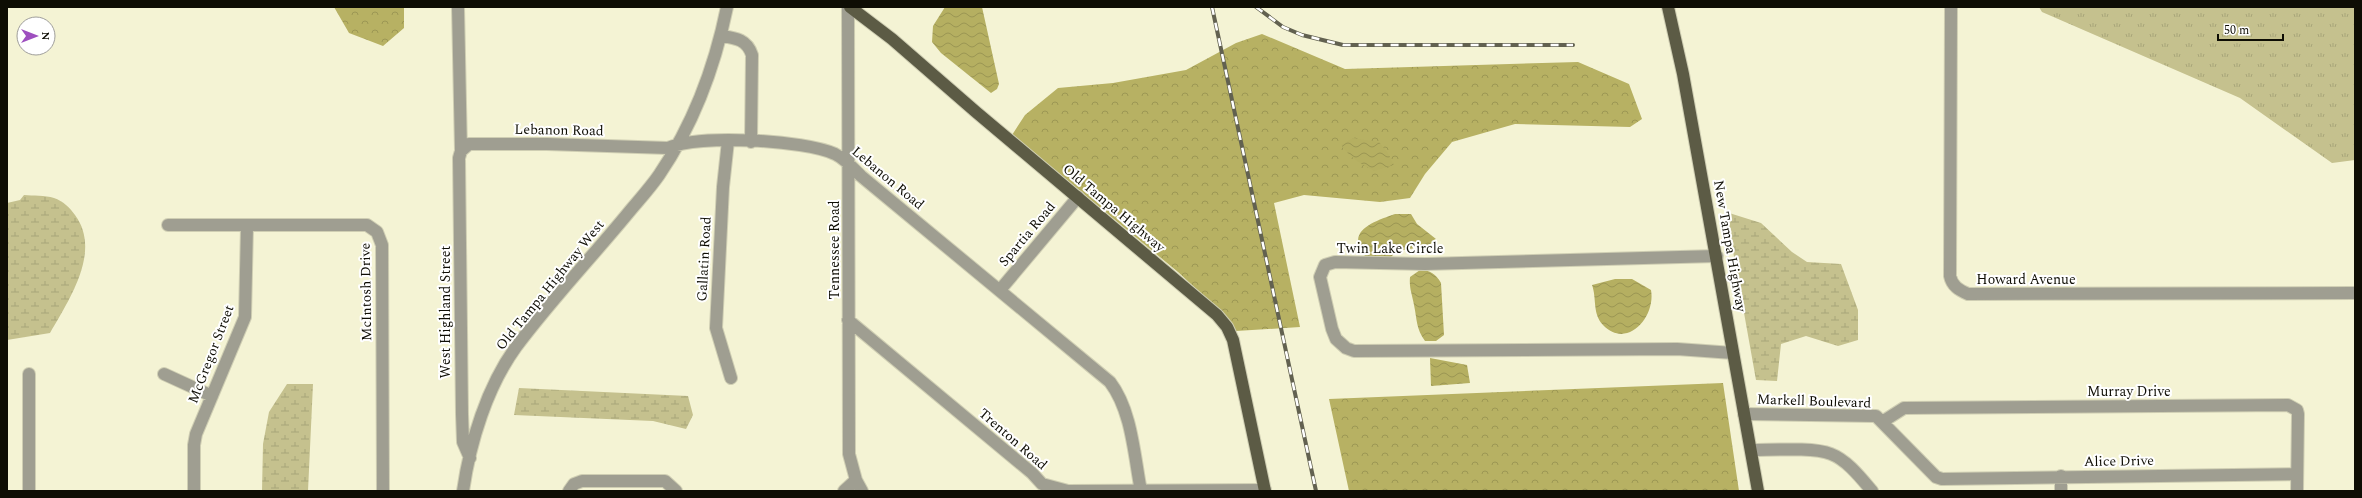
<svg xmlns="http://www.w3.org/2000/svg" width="2362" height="498" viewBox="0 0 2362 498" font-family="Spectral,serif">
	<defs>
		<pattern id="grass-tufts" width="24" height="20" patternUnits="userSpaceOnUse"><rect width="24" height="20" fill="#c5c18e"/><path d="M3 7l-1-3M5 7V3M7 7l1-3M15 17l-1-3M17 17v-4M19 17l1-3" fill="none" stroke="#a8a579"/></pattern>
		<pattern id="forest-crowns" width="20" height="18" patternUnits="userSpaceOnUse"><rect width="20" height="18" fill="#b7b163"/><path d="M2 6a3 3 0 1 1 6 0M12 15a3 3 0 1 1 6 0" fill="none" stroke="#9c9754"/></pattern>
		<pattern id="wetland-marsh" width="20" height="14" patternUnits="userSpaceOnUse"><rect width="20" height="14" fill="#c5c18e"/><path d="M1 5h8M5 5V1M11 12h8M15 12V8" fill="none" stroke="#a8a579"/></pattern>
		<pattern id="water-waves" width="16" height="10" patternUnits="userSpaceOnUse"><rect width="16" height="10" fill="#b5af61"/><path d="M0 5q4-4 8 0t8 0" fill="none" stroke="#9a9553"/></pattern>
	</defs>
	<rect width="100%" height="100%" fill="#f4f3d4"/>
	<!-- grass -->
	<path fill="url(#grass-tufts)" d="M2039 7H2355V160L2332 163 2240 98 2042 12Z"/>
	<!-- forest -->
	<path fill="url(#forest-crowns)" d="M334 7H404V28L383 46 349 33Z
		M1262 34 1345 69 1578 62 1629 84 1642 119 1630 127 1515 124 1452 142 1425 174 1410 198 1380 202 1304 195 1274 203 1300 327 1236 331 1208 300 1178 272 1012 135 1025 115 1058 88 1113 83 1186 70 1236 43Z
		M1723 383 1739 491H1349L1329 399Z"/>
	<!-- wetland -->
	<path fill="url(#wetland-marsh)" d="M24 195C33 196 45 195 54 198 63 201 70 208 75 215 102 251 69 300 50 333L7 340V203L20 200Z
		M1726 212 1761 223 1792 252 1807 262 1841 264 1858 310V340L1838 346 1806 336 1781 344 1777 381 1756 380Z
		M287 384H313L308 491H262L263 444 269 412Z
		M519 388 688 396 693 415 686 429 653 421 514 415Z"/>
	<!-- water -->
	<path fill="url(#water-waves)" d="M945 7H982L999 84 997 89 991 93 941 53 932 42 933 26Z
		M1353 138 1379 142 1388 153 1394 165 1374 171C1360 164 1350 157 1341 145Z
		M1395 214H1411L1417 224 1436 239 1428 246 1397 251 1389 259 1365 256C1344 230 1376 221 1395 214Z
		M1420 270C1430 270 1436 274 1441 283L1444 335 1436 341H1425C1416 329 1417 319 1414 305 1412 294 1409 288 1410 277Z
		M1615 279H1632L1651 290C1656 317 1627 350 1603 325 1592 313 1597 299 1592 285Z
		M1430 358 1467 365 1470 383 1431 386Z"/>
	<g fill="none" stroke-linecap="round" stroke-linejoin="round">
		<defs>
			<path id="minor" d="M458 7 461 151
				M848 7 849 454 856 480 862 491
				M1951 7 1950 276C1952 286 1959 290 1968 294L2355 293
				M721 36C735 38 747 39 752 55L751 142
				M728 141 723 187 716 328 731 378
				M168 225H367L377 232 382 245 383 491
				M1717 256 1425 264 1335 262 1325 265 1320 277 1332 329 1336 339 1346 348 1354 351 1677 349 1733 353
				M1000 290 1078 197
				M848 320 1032 473 1042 484 1068 491 1265 490
				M29 374V491
				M164 374 212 396
				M1744 414 1876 416 1936 477 1942 479 2297 474
				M1882 422 1904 408 2288 405 2297 410 2298 414 2297 491
				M1751 450C1772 450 1813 447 1831 454 1847 460 1861 478 1872 491
				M470 458 463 442 462 414 459 158 461 151 469 144H547L668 148C699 134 804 140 835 154 845 159 853 168 861 176L1110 382C1132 411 1134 455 1141 491
				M2061 476V491
				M194 491V445L196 434 245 317 247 226
				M463 491C470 442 487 387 516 347 551 300 592 257 629 212 639 200 650 188 659 175 693 125 715 66 727 7
				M569 491 574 484 582 481H665L676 491
				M844 491 856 480"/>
			<path id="major" d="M850 7 892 39 976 112 1217 315 1227 327 1233 340 1265 491
				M1668 7 1683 74 1758 491"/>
		</defs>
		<!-- minor casing -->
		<use href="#minor" stroke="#cfceb3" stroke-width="14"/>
		<!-- major casing -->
		<use href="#major" stroke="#cfceb3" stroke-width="14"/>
		<!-- minor -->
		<use href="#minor" stroke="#9f9e91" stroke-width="12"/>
		<!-- major -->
		<use href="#major" stroke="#5c5b45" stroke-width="12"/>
		<defs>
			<path id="rail" d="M1212 7 1316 491
				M1256 7 1283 27 1302 35 1343 45H1573"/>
		</defs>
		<!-- rail casing -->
		<use href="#rail" stroke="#626150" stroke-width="4"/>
		<!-- rail -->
		<use href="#rail" stroke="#fff" stroke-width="2.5" stroke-dasharray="8" stroke-linecap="butt"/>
	</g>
	<g text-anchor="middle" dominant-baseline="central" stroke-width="4" stroke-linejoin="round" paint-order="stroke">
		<!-- street labels -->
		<g font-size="14" fill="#0e0d04" stroke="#fff">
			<text transform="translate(559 130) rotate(1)">Lebanon Road</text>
			<text transform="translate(888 178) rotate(40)">Lebanon Road</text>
			<text transform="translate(1114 208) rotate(40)">Old Tampa Highway</text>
			<text transform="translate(1027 234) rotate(-50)">Spartia Road</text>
			<text transform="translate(1730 246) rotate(80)">New Tampa Highway</text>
			<text x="1390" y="248">Twin Lake Circle</text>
			<text transform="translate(834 250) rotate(-90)">Tennessee Road</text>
			<text transform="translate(704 259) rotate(-87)">Gallatin Road</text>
			<text x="2026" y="279">Howard Avenue</text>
			<text transform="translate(550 285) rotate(-51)">Old Tampa Highway West</text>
			<text transform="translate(366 292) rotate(-91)">McIntosh Drive</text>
			<text transform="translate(445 312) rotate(-90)">West Highland Street</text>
			<text transform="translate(211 354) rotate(-69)">McGregor Street</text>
			<text x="2129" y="391">Murray Drive</text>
			<text transform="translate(1814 401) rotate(2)">Markell Boulevard</text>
			<text transform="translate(1013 439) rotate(41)">Trenton Road</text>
			<text transform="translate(2119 461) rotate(-1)">Alice Drive</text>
		</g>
	</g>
	<!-- border -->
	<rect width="2362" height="498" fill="none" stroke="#0e0d04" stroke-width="16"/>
	<!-- north arrow -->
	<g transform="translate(36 36) rotate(90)"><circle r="19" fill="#ffffff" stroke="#9f9e9b"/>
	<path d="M0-3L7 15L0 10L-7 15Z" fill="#9e4fbf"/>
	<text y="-6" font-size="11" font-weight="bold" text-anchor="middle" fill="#0e0d04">N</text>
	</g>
	<!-- scale -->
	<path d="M2218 34v6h65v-6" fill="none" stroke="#0e0d04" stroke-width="2"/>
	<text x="2224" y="34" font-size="12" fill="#0e0d04" stroke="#ffffff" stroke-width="3" paint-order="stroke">50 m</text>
</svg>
